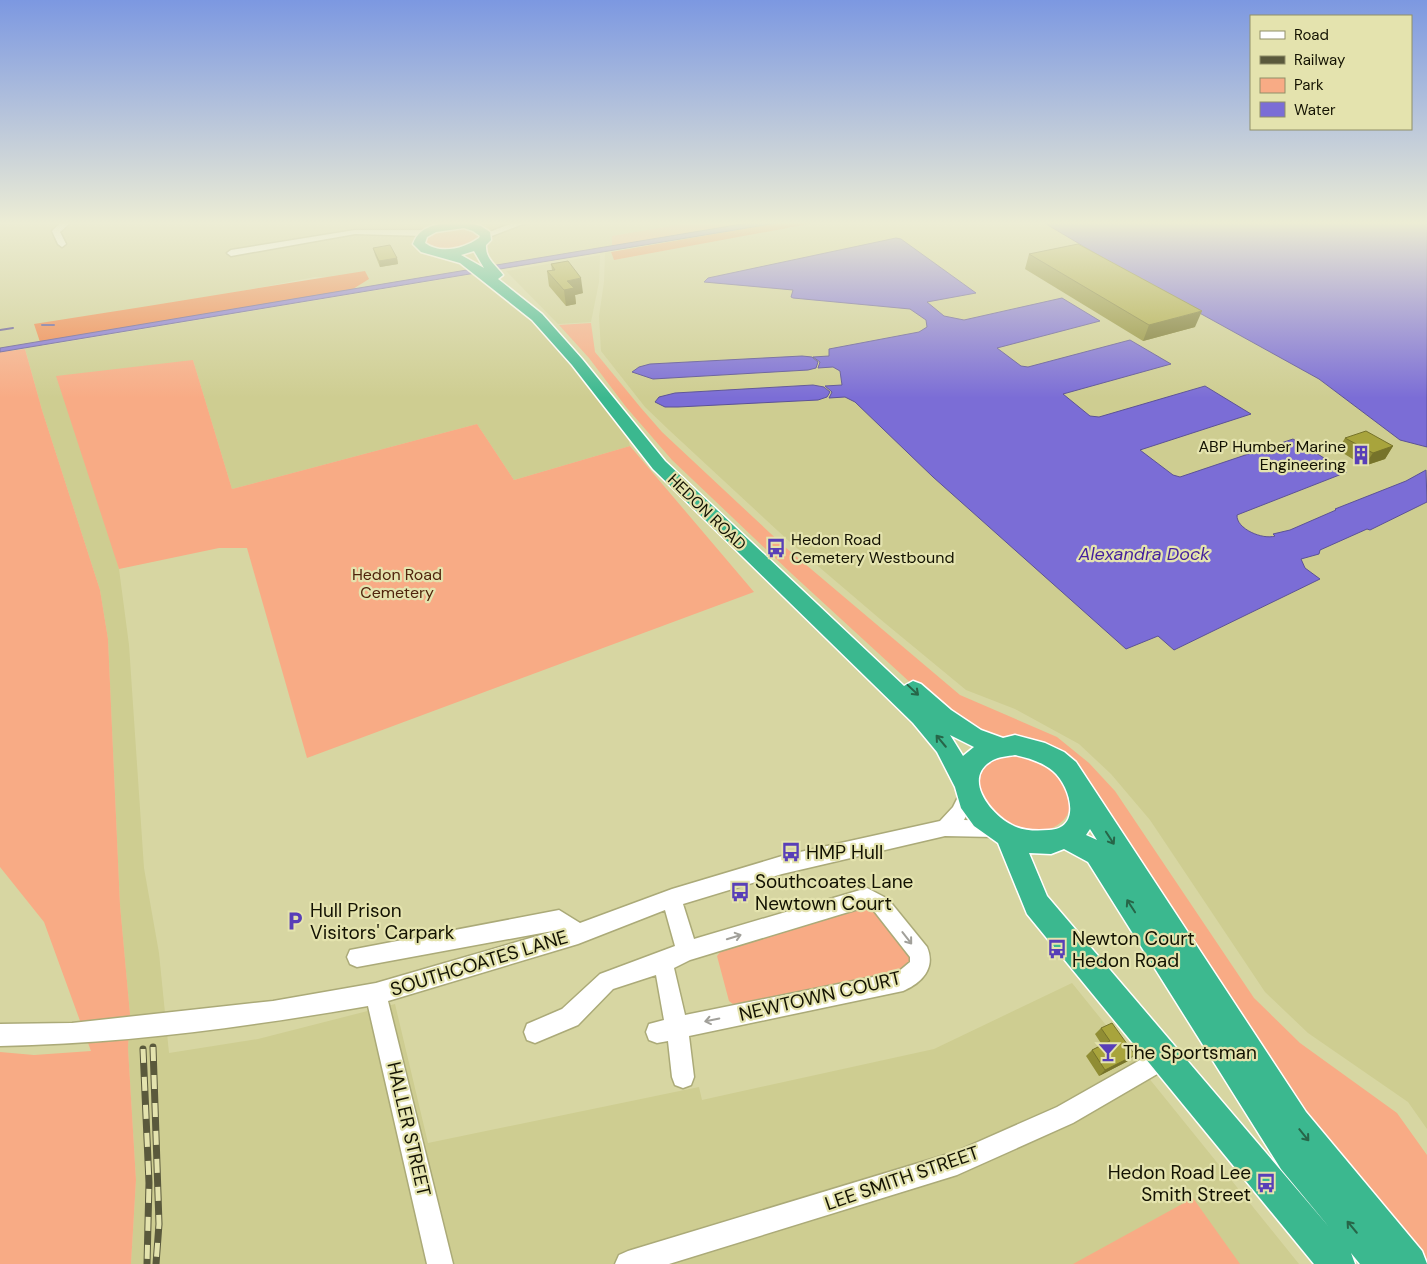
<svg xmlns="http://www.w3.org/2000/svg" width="1427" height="1264" viewBox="0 0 1427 1264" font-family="'DM Sans',sans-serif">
	<rect width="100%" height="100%" fill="#d7d6a2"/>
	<!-- built -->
	<path fill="#cecd91" d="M0 221H700L612 236V247L350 291 369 279 315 277 221 295 35 325 42 346 488 272 622 413 630 446 514 480 477 424 232 489 193 360 115 553 119 569 129 645 144 868 159 953 169 1053 258 1039 395 1004 428 1143 699 1087 702 1100 934 1049 1072 983 1299 1264H131L136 1180 128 1048 130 1014 120 905 108 639 100 590 42 410 24 345 0 348Z
		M825 221H1040L1147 284 1319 379 1400 440 1427 447V1129L1408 1102 1308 1033 1265 992 1150 820 1111 774 1079 744 1015 709 966 690 880 619 791 543 669 430 645 407 601 351 599 316 604 282 605 253 611 252 614 260Z
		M600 255 599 282 591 322 558 324 506 271Z"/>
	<!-- green -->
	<path fill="#f8ab85" d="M700 221H760L612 247V236Z
		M464 228 479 235V238C463 250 443 253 425 244L426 237 435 231Z
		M591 323 595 352 641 408 662 432 785 547 960 695 1057 737 1089 763 1115 791 1254 998 1300 1043 1397 1113 1427 1155V1264L1300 1122 1073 767 996 739 963 731 792 574 672 460 626 407 589 358 559 325Z
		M25 349 42 410 100 590 108 639 120 905 130 1014 128 1048 136 1180 131 1264H0V1052L34 1055 91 1051 44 922 0 867V352Z
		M193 360 232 489 477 424 514 480 630 446 754 592 307 758 247 548H219L119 569 56 376Z
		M1018 755C1028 757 1038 759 1046 765 1069 780 1083 814 1052 828 1000 851 938 758 1018 755Z
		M861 906 874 908 913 959 904 973 738 1008 729 1001 717 956 725 946 773 936 772 931Z
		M1193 1198 1240 1264H1073Z"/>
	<!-- forest -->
	<path fill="#f18146" d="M789 221H825L614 260 611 252Z
		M365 271 369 279 350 291 54 341 40 342 34 324C145 307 257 288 365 271Z"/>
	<!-- water -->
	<path fill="#7b6dd6" stroke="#5c5296" d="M760 221H789L0 352V348Z
		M1041 221H1427V447L1400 440 1319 379 1147 284Z
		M896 238 901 239 976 293 927 302 944 316 964 320 1062 298 1100 321 997 348 1021 366 1028 367 1130 340 1171 364 1063 394 1090 416 1099 417 1205 386 1251 414 1140 450 1173 475 1180 477 1293 439 1347 472 1237 515C1236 529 1263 540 1275 536L1273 534 1290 530 1336 510 1335 509 1406 481 1426 470 1427 502 1370 530 1367 529 1320 550 1319 554 1301 559 1305 568 1320 579 1174 650 1158 636 1126 649 933 477 855 402 845 397 829 398 832 392 825 386 842 385 840 371 833 367 818 368 820 362 813 357 829 356V349L919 332 927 327 926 320 910 309 793 298 791 297 793 290 704 282 708 278Z
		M802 356 812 357 818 362 816 368 808 370 653 379 632 372 639 367 650 364Z
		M813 385 824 387 830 392 827 397 818 400 678 407H665L655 402 659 397 675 393Z"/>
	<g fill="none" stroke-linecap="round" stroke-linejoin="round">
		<!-- stream -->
		<path stroke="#5c5296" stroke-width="2" d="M42 325H54
			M0 330 13 328"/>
		<defs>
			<path id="minor" d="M62 221H92L88 223H70L60 232 66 244 62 247 58 244 52 231Z
				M518 221H531L489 237 482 235Z
				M355 230H425L429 233 425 236 355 234 231 256 227 253 231 250Z
				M967 788 973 791 976 796 964 820 994 821 1000 823 1003 829 1000 835 994 837 945 836 782 874 683 904 694 939 867 888 888 899 927 947C936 968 922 983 903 991L689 1036 694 1077 691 1085 683 1088 675 1085 672 1077 668 1041 657 1043 649 1040 646 1032 649 1024 664 1020 656 975 613 989 578 1025 535 1043 527 1040 524 1032 527 1024 562 1009 600 974 675 946 665 910 578 944 388 1001 453 1264H427L368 1006C246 1027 124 1044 0 1046V1024L72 1023 273 1001 376 983 558 930 357 967 350 964 347 957 350 950 559 910 580 923 672 889 782 856 940 821 953 807 961 791ZM865 907 874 911 910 957V962L898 972 685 1015 674 968 690 960Z
				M1163 1047 1171 1050 1174 1058 1171 1066 1073 1123 957 1175 669 1264H615L619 1255 628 1251 955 1152 1057 1107Z"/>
			<path id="highway" d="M464 222 481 226 490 232 491 240 486 245C485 259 496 265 503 275L498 279 542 314 582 359 665 461 904 686 913 681 921 684 951 710 981 730 1003 738 1015 735 1045 743 1064 752 1076 762 1306 1112 1422 1251 1427 1264H1360L1351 1253 1355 1264H1314L1027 914 998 843 974 826 961 808 955 787 937 752 913 723 653 469 572 365 532 320 460 263 421 252 413 244C421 222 444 224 464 222ZM464 228 473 231 480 236 479 238C465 248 441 255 425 243L427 237 436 232ZM474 251 484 268 461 255ZM950 735 974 747 963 756ZM1015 755C1029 758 1042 762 1053 771 1070 785 1083 829 1049 830 1036 831 1023 831 1012 825 990 814 961 777 993 760 999 757 1008 756 1015 755ZM1090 829 1097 840 1086 835ZM1064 849 1088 862 1281 1169 1329 1227 1047 896 1029 853 1051 854Z"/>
		</defs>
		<!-- minor casing -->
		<use href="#minor" stroke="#abaa78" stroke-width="3"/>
		<!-- highway casing -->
		<use href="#highway" stroke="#fff" stroke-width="3"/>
		<!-- minor -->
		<use href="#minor" fill="#fff" fill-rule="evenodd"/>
		<!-- highway -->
		<use href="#highway" fill="#3bb88f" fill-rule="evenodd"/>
		<defs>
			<path id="rail" d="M153 1047 159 1224 156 1264
				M143 1049 149 1183 147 1264"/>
		</defs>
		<!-- rail casing -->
		<use href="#rail" stroke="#5a593c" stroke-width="7"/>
		<!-- rail -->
		<use href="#rail" stroke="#e4e3ae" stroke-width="5" stroke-dasharray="14" stroke-linecap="butt"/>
	</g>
	<!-- wall -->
	<path fill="#908d34" d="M373 248 397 258 398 264 380 267 375 255Z
		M1029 254 1195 327 1143 341 1025 269Z
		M551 264 583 293 575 295 576 304 566 306 549 286 547 271 552 270Z
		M1345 438 1393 446 1385 459 1364 466 1338 450Z
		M1101 1028 1128 1061 1099 1076 1086 1056 1092 1050 1102 1045 1095 1034Z"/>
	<!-- shaded-wall -->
	<path fill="#76732a" d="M397 258 398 264 380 267 379 261Z
		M581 278 583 293 575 295 576 304 566 306 564 290 567 281Z
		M1202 311 1195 327 1143 341 1149 325Z
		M1393 446 1385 459 1364 466 1373 453Z
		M1135 1055 1128 1061 1099 1076 1105 1070Z"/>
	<!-- building -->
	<path fill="#a8a43c" stroke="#76732a" d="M1078 244 1202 311 1149 325 1029 254Z
		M390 245 397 258 379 261 373 248Z
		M568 261 581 278 567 281 574 288 564 290 547 271 555 270 551 264Z
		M1366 431 1393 446 1373 453 1345 438Z
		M1112 1023 1135 1055 1105 1070 1092 1050 1110 1041 1101 1028Z"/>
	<!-- one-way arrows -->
	<defs><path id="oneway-shaft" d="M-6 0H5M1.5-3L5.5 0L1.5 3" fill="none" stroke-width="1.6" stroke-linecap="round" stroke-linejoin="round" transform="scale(1.25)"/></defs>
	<g stroke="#276548">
		<use href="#oneway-shaft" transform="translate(913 690) rotate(43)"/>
		<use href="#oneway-shaft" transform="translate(941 741) rotate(-130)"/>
		<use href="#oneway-shaft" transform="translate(1110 838) rotate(57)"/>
		<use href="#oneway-shaft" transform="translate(1131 906) rotate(-123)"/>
		<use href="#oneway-shaft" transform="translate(1304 1135) rotate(51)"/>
		<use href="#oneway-shaft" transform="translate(1352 1227) rotate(-130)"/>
	</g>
	<g stroke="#a1a09a">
		<use href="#oneway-shaft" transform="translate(734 937) rotate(-17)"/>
		<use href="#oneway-shaft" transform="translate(907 938) rotate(52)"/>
		<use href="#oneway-shaft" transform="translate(712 1020) rotate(168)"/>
	</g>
	<!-- sky -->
	<linearGradient id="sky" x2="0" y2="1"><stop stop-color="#7c98e1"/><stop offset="0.56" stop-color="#ededd5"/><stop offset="1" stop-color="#ededd5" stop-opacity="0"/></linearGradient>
	<rect width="1427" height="398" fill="url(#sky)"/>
	<!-- icons -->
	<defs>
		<symbol id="building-bare" viewBox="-9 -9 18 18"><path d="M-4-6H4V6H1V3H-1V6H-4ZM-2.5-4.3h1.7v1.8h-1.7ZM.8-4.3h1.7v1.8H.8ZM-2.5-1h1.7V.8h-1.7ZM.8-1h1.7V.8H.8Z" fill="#583fb8" stroke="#e4e3ae" stroke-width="2.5" paint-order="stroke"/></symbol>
		<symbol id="bus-bare" viewBox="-9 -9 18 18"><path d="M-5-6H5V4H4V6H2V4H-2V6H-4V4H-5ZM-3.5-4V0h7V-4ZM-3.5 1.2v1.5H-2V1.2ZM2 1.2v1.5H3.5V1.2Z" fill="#583fb8" stroke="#e4e3ae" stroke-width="2.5" paint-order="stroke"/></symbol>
		<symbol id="parking-bare" viewBox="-9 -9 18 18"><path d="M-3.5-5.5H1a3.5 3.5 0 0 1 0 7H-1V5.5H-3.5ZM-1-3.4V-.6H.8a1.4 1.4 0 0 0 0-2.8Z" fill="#583fb8" stroke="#e4e3ae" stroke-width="2.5" paint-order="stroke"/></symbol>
		<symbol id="bar-bare" viewBox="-9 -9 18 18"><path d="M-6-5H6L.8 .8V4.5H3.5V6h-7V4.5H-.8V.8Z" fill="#583fb8" stroke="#e4e3ae" stroke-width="2.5" paint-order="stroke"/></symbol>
	</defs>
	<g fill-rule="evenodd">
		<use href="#building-bare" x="1347" y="441" width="28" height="28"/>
		<use href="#bus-bare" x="762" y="534" width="28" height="28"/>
		<use href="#bus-bare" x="777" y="838" width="28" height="28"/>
		<use href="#bus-bare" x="726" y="878" width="28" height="28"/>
		<use href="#parking-bare" x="281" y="907" width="28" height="28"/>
		<use href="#bus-bare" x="1043" y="935" width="28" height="28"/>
		<use href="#bar-bare" x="1094" y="1038" width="28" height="28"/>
		<use href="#bus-bare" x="1252" y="1169" width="28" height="28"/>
	</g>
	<g text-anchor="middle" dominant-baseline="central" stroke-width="4.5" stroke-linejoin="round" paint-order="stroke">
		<!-- poi labels -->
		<g font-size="16" fill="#131202" stroke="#e4e3ae" text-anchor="end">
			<text x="1346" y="446">ABP Humber Marine<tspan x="1346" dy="18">Engineering</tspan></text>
			<text x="791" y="539" text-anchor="start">Hedon Road<tspan x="791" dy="18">Cemetery Westbound</tspan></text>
		</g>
		<!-- street labels -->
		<g font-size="16" fill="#131202" stroke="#e4e3ae">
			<text transform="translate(707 512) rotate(44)">HEDON ROAD</text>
		</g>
		<!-- park labels -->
		<g font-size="16" fill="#50240c" stroke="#e4e3ae">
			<text x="397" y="574">Hedon Road<tspan x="397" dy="18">Cemetery</tspan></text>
		</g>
		<!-- water labels -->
		<g font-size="18" font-style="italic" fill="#431f9d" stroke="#e4e3ae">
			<text x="1144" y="554">Alexandra Dock</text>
		</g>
		<!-- near-poi labels -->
		<g font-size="19" fill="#131202" stroke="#e4e3ae" text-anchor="start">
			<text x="806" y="852">HMP Hull</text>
			<text x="755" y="881">Southcoates Lane<tspan x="755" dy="22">Newtown Court</tspan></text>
			<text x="310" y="910">Hull Prison<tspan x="310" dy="22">Visitors' Carpark</tspan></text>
			<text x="1072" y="938">Newton Court<tspan x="1072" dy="22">Hedon Road</tspan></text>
			<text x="1123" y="1052">The Sportsman</text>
			<text x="1251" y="1172" text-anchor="end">Hedon Road Lee<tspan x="1251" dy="22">Smith Street</tspan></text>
		</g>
		<!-- near-street labels -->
		<g font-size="19" fill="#131202" stroke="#e4e3ae">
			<text transform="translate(479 963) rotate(-17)">SOUTHCOATES LANE</text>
			<text transform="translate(820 996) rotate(-13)">NEWTOWN COURT</text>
			<text transform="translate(409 1129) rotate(77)">HALLER STREET</text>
			<text transform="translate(902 1178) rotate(-19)">LEE SMITH STREET</text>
		</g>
	</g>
	<!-- legend -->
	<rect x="1250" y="15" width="162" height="115" fill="#e4e3ae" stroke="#908f69"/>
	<rect x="1260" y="31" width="25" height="8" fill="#ffffff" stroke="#908f69"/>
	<text x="1294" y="40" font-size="15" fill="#131202">Road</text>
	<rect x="1260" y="56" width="25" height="8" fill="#5a593c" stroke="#908f69"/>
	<text x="1294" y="65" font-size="15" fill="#131202">Railway</text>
	<rect x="1260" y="78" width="25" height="15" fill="#f8ab85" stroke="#908f69"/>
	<text x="1294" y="90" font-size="15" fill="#131202">Park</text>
	<rect x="1260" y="102" width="25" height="15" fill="#7b6dd6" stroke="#908f69"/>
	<text x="1294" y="115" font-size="15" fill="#131202">Water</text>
</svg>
